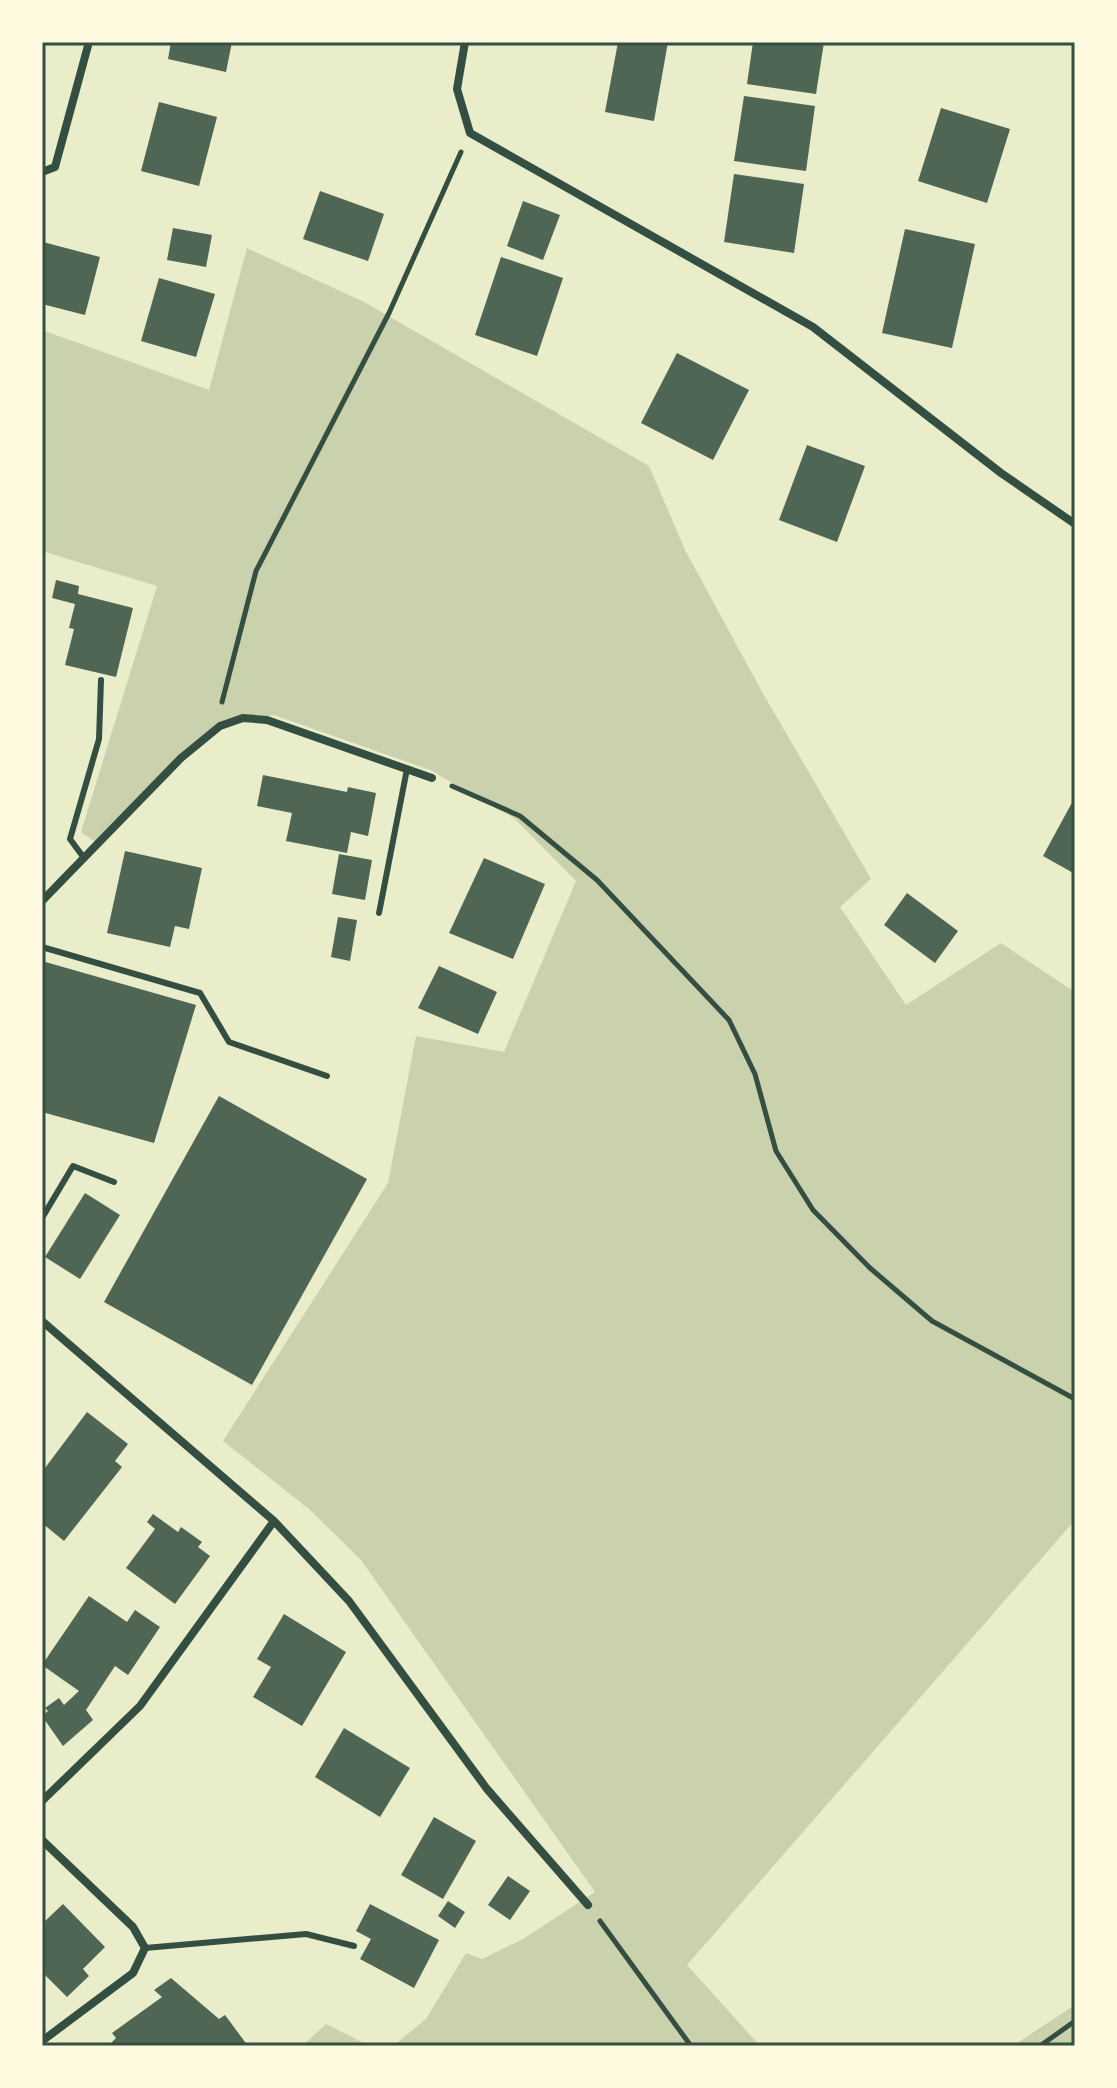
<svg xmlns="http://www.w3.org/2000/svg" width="1117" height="2088" viewBox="0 0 1117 2088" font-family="Commissioner,sans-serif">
	<rect width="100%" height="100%" fill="#e9edc9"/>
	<!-- green -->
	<path fill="#cad2ad" d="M247 248 364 302 649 466 685 550 761 690 871 879 840 907 906 1005 1001 943 1075 992V1520L687 1965 760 2046H393L426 2019 466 1953 482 1959 523 1939 595 1892 361 1560 309 1509 223 1441 388 1183 416 1036 504 1052 576 881 514 818 430 770 274 715 220 727 181 758 98 844 81 832 157 586 42 551V330L209 390Z
		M1075 2005V2046H1013L1014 2045Z
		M326 2024 370 2046H302Z"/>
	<!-- building -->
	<path fill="#4f6655" d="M171 42H232L226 72 168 59Z
		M618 42H668L654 121 605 112Z
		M753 42H824L816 94 747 84Z
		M744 96 815 106 806 171 734 161Z
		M159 102 217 117 199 186 141 171Z
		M941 108 1010 129 987 203 918 181Z
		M734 174 804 184 794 253 724 242Z
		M320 191 384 214 368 261 303 239Z
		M523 201 560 215 543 260 507 246Z
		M173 228 212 235 206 267 167 260Z
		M905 229 975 244 952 348 882 333Z
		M43 242 100 257 85 315 42 304Z
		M501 257 563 278 537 356 475 335Z
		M159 278 215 294 196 357 141 341Z
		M677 353 749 390 713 460 641 423Z
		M807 445 865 466 837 542 779 520Z
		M56 580 79 586 78 594 133 608 116 677 65 665 74 629 69 628 75 604 52 598Z
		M263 775 347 792 348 787 376 793 368 836 351 832 347 853 286 841 292 813 257 806Z
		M1075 797V874L1043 856Z
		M125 851 202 868 189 929 175 926 170 947 107 933Z
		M339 854 372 860 365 900 332 894Z
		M484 858 545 884 513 959 449 933Z
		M907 893 958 931 935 963 884 925Z
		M338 917 357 920 350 961 331 957Z
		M42 961 196 1005 154 1143 42 1112Z
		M439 966 497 992 478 1034 418 1008Z
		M219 1096 367 1179 252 1385 104 1302Z
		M85 1193 120 1215 80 1279 45 1257Z
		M87 1412 128 1444 115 1461 122 1467 64 1541 42 1523V1472Z
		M153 1514 178 1532 181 1527 202 1542 198 1547 210 1556 175 1604 126 1568 155 1529 147 1522Z
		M89 1596 127 1622 135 1610 160 1627 128 1675 115 1666 86 1710 93 1720 63 1746 42 1716 48 1711 45 1708 59 1698 64 1705 79 1691 42 1665Z
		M284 1614 346 1652 302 1726 253 1697 271 1667 257 1659Z
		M344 1728 410 1768 380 1817 315 1777Z
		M434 1817 476 1841 443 1899 401 1875Z
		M508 1876 530 1891 510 1920 488 1905Z
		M448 1901 465 1912 455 1928 438 1916Z
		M63 1904 105 1947 83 1969 89 1976 67 1997 42 1972 45 1932 42 1924Z
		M370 1904 439 1940 414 1988 360 1959 371 1939 356 1931Z
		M171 1978 219 2019 225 2015 248 2046H108L116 2038 112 2033 162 1997 154 1990Z"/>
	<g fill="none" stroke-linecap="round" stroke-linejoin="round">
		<!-- path -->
		<path stroke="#344e41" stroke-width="5" d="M222 702 256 571 389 313 461 152
			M452 786 520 816 597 880 729 1020 755 1074 776 1151 813 1210 870 1268 932 1321 1075 1399
			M600 1921 691 2046
			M1040 2046 1075 2021"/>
		<!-- service -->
		<path stroke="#344e41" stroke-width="6" d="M84 858 70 839 99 739 101 680
			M379 913 407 769
			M42 947 200 993 229 1042 327 1076
			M42 1218 73 1166 114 1182
			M145 1948 306 1934 354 1946"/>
		<!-- minor -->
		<path stroke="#344e41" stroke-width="8" d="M465 42 457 89 470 133 813 327 1001 473 1075 524
			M42 172 55 167 89 42
			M42 901 181 758 220 726 243 718 267 720 432 778
			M42 1321 274 1521 349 1601 487 1789 588 1905
			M42 1801 140 1706 274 1521
			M42 1840 133 1927 145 1948 133 1973 42 2041"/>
	</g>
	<!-- border -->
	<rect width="1117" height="2088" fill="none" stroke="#fefae0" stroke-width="88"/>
	<rect x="44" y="44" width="1029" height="2000" fill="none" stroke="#344e41" stroke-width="3"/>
</svg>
